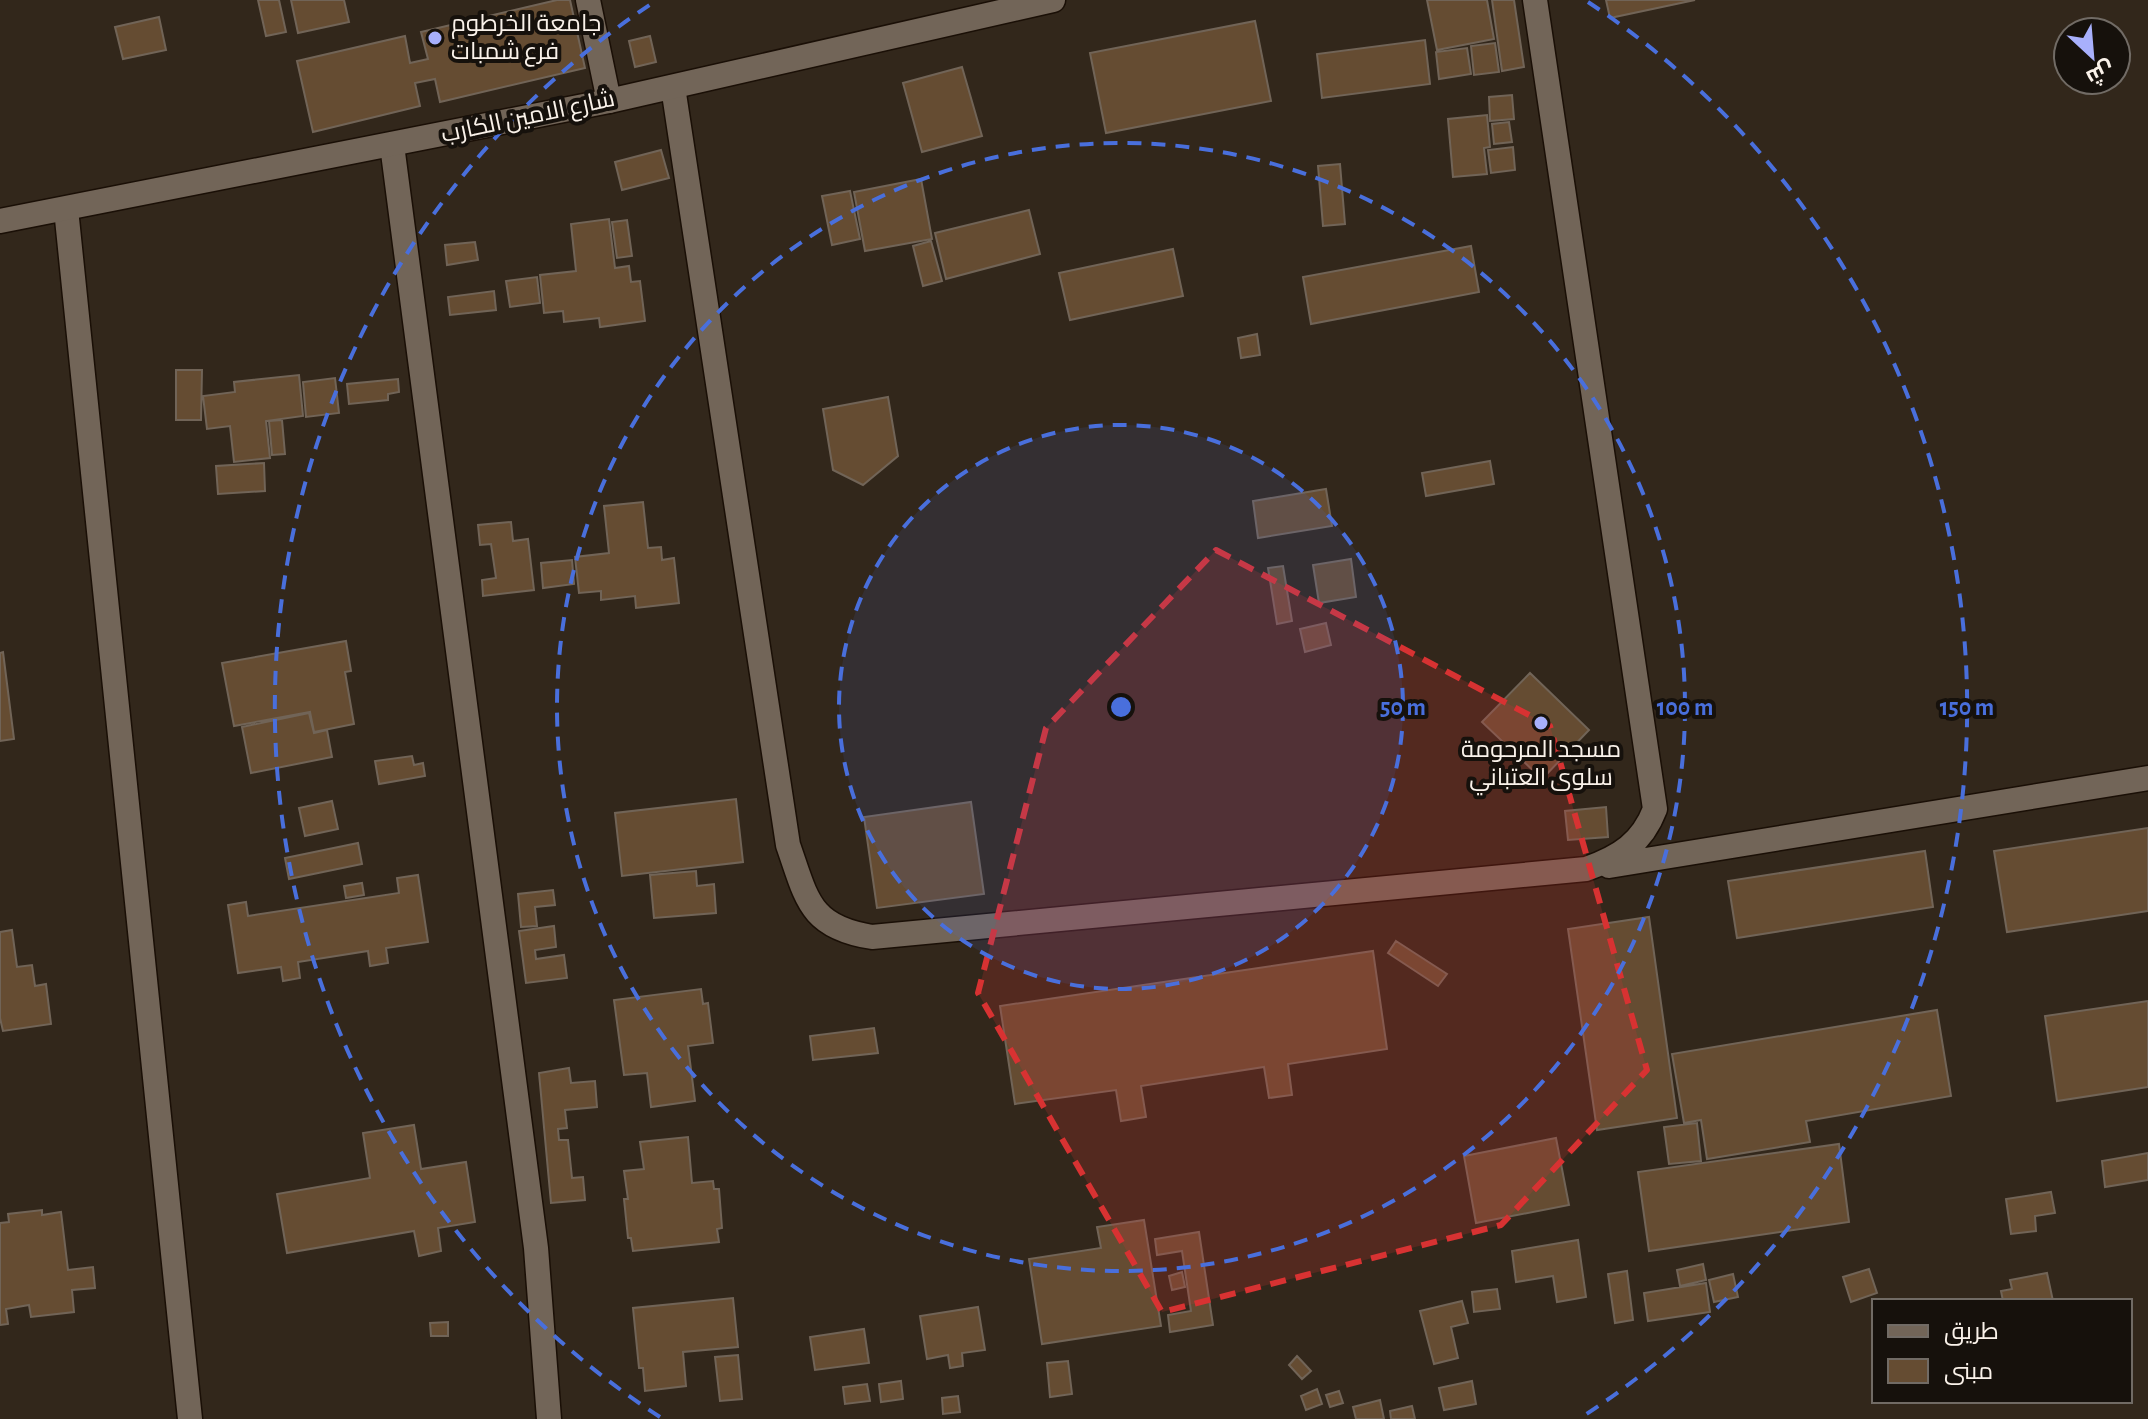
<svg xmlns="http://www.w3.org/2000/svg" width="2148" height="1419" viewBox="0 0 2148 1419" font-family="'Alegreya Sans',Cairo,sans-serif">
	<rect width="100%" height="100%" fill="#32271b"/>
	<!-- building -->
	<path fill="#654c32" stroke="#716457" stroke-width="2" d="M258 0H279L286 32 266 36Z
		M291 0H344L349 22 298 33Z
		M557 0H570L585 68 440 102 435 79 415 83 420 106 313 132 297 61 405 36 410 63 428 59 421 32Z
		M1427 0H1487L1494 39 1437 50Z
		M1492 0H1514L1524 67 1502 71Z
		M1606 0H1695L1610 18Z
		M159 17 166 50 123 59 115 27Z
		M1255 21 1271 101 1106 133 1090 53Z
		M650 36 656 62 635 67 629 41Z
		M1425 40 1430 84 1322 98 1317 54Z
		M1495 43 1499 72 1474 75 1471 46Z
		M1467 48 1471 74 1439 79 1436 52Z
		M962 67 982 136 922 152 903 83Z
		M1512 95 1514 119 1490 121 1489 97Z
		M1487 115 1490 147 1484 148 1487 174 1453 177 1448 119Z
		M1509 122 1512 142 1494 144 1492 124Z
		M1513 147 1515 170 1491 173 1488 150Z
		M661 150 669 178 622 190 615 162Z
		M1340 164 1345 224 1323 226 1318 166Z
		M921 179 932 239 865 251 854 192Z
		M850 191 860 239 832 245 822 196Z
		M1029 210 1040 254 946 279 935 233Z
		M609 219 615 268 629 266 631 282 640 281 645 321 600 327 599 318 564 322 563 311 544 313 540 275 576 271 571 224Z
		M627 220 632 256 617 258 612 222Z
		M931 241 942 281 923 286 913 246Z
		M475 242 478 260 447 265 445 245Z
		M1471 246 1479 292 1311 324 1303 277Z
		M1173 249 1183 296 1070 320 1059 273Z
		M537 277 540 303 510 307 506 281Z
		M494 291 496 310 450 315 448 297Z
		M1257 334 1260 355 1241 358 1238 338Z
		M176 370H202L201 420H176Z
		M299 375 303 416 266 421 270 458 234 462 230 426 207 429 203 396 235 392 234 382Z
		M335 378 339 413 306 417 303 382Z
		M398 379 399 392 388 394V400L349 404 347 384Z
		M888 397 898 456 863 485 833 470 823 409Z
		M282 420 285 454 272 455 269 421Z
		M1490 461 1494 484 1426 496 1422 473Z
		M264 463 265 491 218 494 216 466Z
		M1326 489 1332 526 1258 538 1253 501Z
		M643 502 648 548 661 547 662 560 674 558 679 603 636 608 635 596 601 600V591L579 593 575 557 609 553 604 506Z
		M511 522 513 541 528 539 534 590 483 596 482 580 496 578 491 544 480 545 478 525Z
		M1351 559 1356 597 1319 603 1313 565Z
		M572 560 574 584 543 588 541 563Z
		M1283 566 1292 621 1277 624 1268 568Z
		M1326 623 1331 645 1305 652 1300 629Z
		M346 641 351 671 345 672 354 724 314 732 310 712 234 726 222 663Z
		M3 652 14 739 0 741V653Z
		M1530 673 1589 730 1542 779 1482 722Z
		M309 713 314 733 327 730 332 757 251 773 242 727Z
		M412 756 414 765 423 763 425 776 379 784 375 761Z
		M736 799 743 862 622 876 615 813Z
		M332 801 338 829 305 836 299 808Z
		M971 802 984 894 877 908 864 817Z
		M1606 807 1608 837 1568 840 1565 811Z
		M2148 828V911L2007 932 1994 851Z
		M358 843 362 864 289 879 285 858Z
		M1925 851 1933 907 1737 938 1728 881Z
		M696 871 697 886 714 884 716 913 654 918 650 875Z
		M418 875 428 942 386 948 388 963 370 966 368 951 298 962 300 978 283 981 281 967 238 973 228 905 246 902 248 916 399 893 397 878Z
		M362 883 364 895 346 898 344 886Z
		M553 890 555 905 535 907 537 926 521 927 518 894Z
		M1649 917 1677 1118 1597 1130 1568 929Z
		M554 926 556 947 535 950 536 959 564 955 567 978 526 983 519 931Z
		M12 930 17 967 32 965 35 986 46 984 51 1024 3 1031 0 1018V932Z
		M1396 941 1447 974 1438 986 1388 953Z
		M1373 951 1387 1049 1288 1064 1292 1095 1269 1098 1264 1067 1141 1086 1146 1117 1121 1121 1116 1090 1015 1104 1000 1006Z
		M701 989 703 1004 708 1003 713 1043 688 1046 695 1101 651 1107 647 1073 624 1075 614 1000Z
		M2148 1001V1087L2057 1101 2045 1016Z
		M1937 1010 1951 1096 1806 1121 1810 1142 1707 1159 1701 1120 1684 1123 1672 1054Z
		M874 1028 878 1053 813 1060 810 1036Z
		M569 1068 571 1083 595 1081 597 1107 565 1110 567 1128 558 1129 559 1140H568L572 1178 583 1177 585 1200 551 1203 539 1073Z
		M1697 1123 1701 1161 1669 1164 1664 1127Z
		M414 1125 421 1169 466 1162 475 1222 438 1228 441 1251 419 1256 414 1231 287 1253 277 1194 370 1178 363 1133Z
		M688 1137 692 1183 713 1181 714 1189H719L722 1228 717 1229 719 1242 633 1251 631 1238H628L624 1199H628L624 1171 644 1169 640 1142Z
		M1556 1138 1569 1205 1476 1223 1464 1156Z
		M1839 1144 1849 1222 1649 1251 1638 1172Z
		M2148 1153V1180L2105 1187 2102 1161Z
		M2051 1192 2055 1213 2035 1216 2036 1231 2011 1234 2006 1199Z
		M42 1210V1215L61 1212 68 1270 93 1267 95 1288 72 1290 74 1312 31 1317 29 1305 6 1309 8 1324 0 1325V1223L9 1222 8 1214Z
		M1144 1220 1161 1326 1042 1344 1029 1259 1101 1248 1097 1227Z
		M1199 1232 1213 1325 1170 1332 1168 1315 1191 1311 1182 1251 1157 1255 1155 1239Z
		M1578 1240 1586 1297 1557 1302 1553 1276 1516 1282 1512 1251Z
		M1703 1264 1706 1280 1680 1286 1677 1270Z
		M1869 1269 1877 1293 1851 1302 1843 1277Z
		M1627 1271 1633 1320 1615 1323 1608 1274Z
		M1182 1272 1185 1287 1172 1290 1169 1276Z
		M2047 1273 2053 1301H2003L2001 1291 2012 1289 2010 1280Z
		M1733 1274 1738 1297 1714 1302 1709 1280Z
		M1706 1283 1710 1312 1648 1321 1644 1293Z
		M1497 1289 1500 1309 1474 1312 1472 1292Z
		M733 1298 738 1347 683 1352 686 1386 645 1391 643 1368H639L633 1308Z
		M1462 1301 1468 1323 1451 1327 1458 1358 1434 1364 1420 1311Z
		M978 1307 985 1350 962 1353 963 1366 950 1368 948 1355 927 1359 920 1316Z
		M448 1322V1336H431L430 1323Z
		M864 1329 869 1363 815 1370 810 1337Z
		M738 1355 742 1399 720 1401 715 1357Z
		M1297 1356 1311 1371 1302 1379 1289 1365Z
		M1068 1361 1072 1394 1050 1397 1047 1363Z
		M901 1381 903 1399 881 1402 879 1384Z
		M1472 1381 1476 1404 1444 1410 1439 1388Z
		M867 1384 870 1401 845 1404 843 1387Z
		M1317 1389 1322 1404 1306 1410 1301 1396Z
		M1339 1391 1343 1403 1330 1407 1326 1395Z
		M958 1396 960 1412 943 1414 942 1398Z
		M1380 1400 1384 1419H1356L1353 1407Z
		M1412 1406 1415 1419H1391L1390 1411Z"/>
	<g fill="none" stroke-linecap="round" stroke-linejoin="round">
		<defs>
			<path id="minor" d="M588 0 609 101
				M673 87 788 845C807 899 809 927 872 937L1586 869C1620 857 1642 843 1655 809L1535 0
				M392 145 536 1248 549 1419
				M66 209 190 1419
				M1609 866 2148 778"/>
			<path id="tertiary" d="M0 221 609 101 1053 0"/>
		</defs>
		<!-- minor casing -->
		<use href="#minor" stroke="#1a0f06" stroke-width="27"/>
		<!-- tertiary casing -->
		<use href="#tertiary" stroke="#1a0f06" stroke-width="27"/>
		<!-- minor -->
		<use href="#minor" stroke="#726558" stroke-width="24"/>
		<!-- tertiary -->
		<use href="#tertiary" stroke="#726558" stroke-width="24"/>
	</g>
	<!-- marked area -->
	<path fill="#d83232" fill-opacity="0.2" stroke="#d83232" stroke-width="6" stroke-dasharray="16 10" stroke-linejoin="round" d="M1216 550 1550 726 1647 1070 1501 1225 1162 1312 978 993 1046 728Z"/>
	<!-- distance rings -->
	<circle cx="1121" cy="707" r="282" fill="#496fdc" fill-opacity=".12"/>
	<g fill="none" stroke="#496fdc" stroke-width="4" stroke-dasharray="14 10">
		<circle cx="1121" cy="707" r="282"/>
		<circle cx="1121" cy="707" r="564"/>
		<path d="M660 1417A846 846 0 0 1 654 2M1588 2A846 846 0 0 1 1582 1417"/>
	</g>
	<!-- markers -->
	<g fill="#a8b0fc" stroke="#16110c" stroke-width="3">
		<circle cx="435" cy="38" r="8"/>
		<circle cx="1541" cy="723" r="8"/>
	</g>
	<g text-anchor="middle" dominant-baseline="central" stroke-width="8" stroke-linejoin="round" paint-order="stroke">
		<!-- poi labels -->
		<g font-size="24" fill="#faf2ea" stroke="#16110c" text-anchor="start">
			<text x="451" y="24">جامعة الخرطوم<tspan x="451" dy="28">فرع شمبات</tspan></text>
			<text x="1541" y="750" text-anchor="middle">مسجد المرحومة<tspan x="1541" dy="28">سلوى العتباني</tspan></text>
		</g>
		<!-- street labels -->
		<g font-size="24" fill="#faf2ea" stroke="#16110c">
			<text transform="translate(528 117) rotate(-12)">شارع الامين الكارب</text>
		</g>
	</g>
	<circle cx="1121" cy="707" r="12" fill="#496fdc" stroke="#16110c" stroke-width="4"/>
	<g font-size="24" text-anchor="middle" font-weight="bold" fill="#496fdc" stroke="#16110c" stroke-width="8" stroke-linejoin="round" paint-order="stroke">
		<text x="1403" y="715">50 m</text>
		<text x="1685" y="715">100 m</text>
		<text x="1967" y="715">150 m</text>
	</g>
	<!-- legend -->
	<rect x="1872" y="1299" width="260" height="104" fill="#16110c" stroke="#716b65" stroke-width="2"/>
	<rect x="1888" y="1325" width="40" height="12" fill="#726558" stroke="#716b65" stroke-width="2"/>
	<text x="1944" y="1339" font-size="24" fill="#faf2ea">طريق</text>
	<rect x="1888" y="1359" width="40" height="24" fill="#654c32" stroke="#716b65" stroke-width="2"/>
	<text x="1944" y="1379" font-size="24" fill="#faf2ea">مبنى</text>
	<!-- north arrow -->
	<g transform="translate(2092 56) rotate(154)"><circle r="38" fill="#16110c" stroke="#716b65" stroke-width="2"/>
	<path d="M0-6L14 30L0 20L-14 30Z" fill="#a8b0fc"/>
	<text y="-12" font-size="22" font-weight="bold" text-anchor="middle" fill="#faf2ea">ش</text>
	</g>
</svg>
